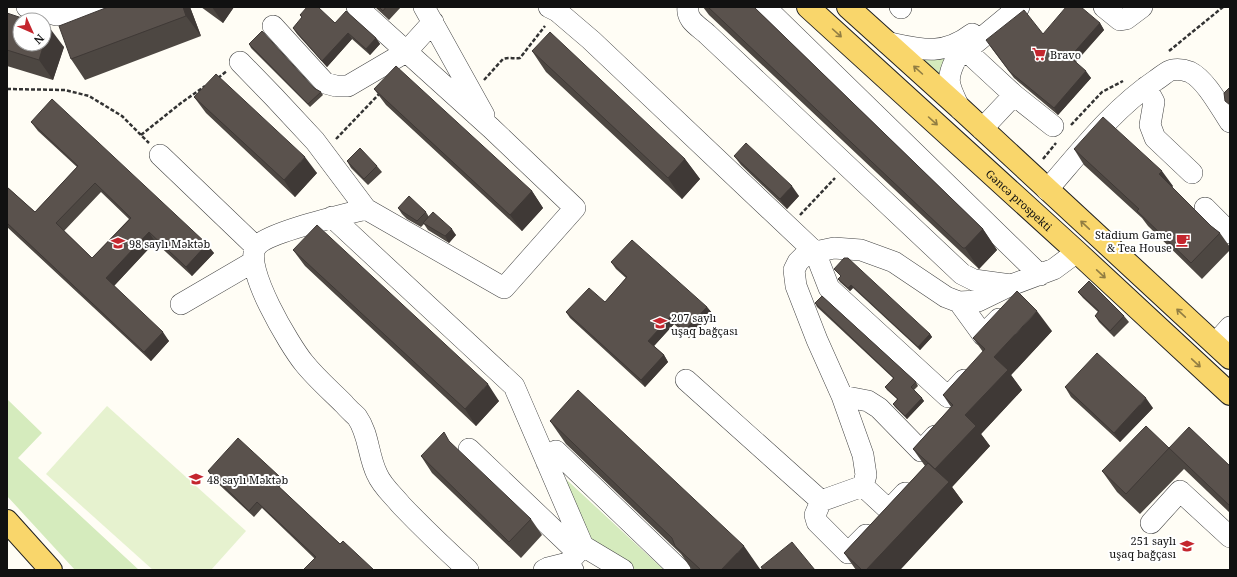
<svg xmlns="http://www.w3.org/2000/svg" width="1237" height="577" viewBox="0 0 1237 577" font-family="'Noto Serif',serif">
	<rect width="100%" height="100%" fill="#fffdf5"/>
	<!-- green -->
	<path fill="#d5ebbd" d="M951 54 940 75 921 57Z
		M7 399 42 433 18 458 139 570H75L7 496Z
		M555 469 664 570H635L590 545Z"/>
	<!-- pitch -->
	<path fill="#e6f2cf" d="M107 406 246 531 211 570H153L46 474Z"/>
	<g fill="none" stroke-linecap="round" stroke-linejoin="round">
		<defs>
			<path id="minor" d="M27 7 56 15 72 13 97 7
				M357 7 491 128 575 208 504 288 366 209C347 214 265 233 256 247 242 266 290 346 304 363 316 378 331 391 344 404 348 409 353 413 357 417 369 434 368 456 377 474 382 486 393 495 401 505 423 528 445 549 468 570
				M424 7 484 115
				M549 7 557 11 591 40 815 252 829 288 948 397 964 380
				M688 7C686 20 698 26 707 34L962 274 974 280 1011 285
				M765 7 1040 275
				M900 7 901 8
				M1104 7 1120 20 1126 19 1142 7
				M273 26 325 83 336 86H348L406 52 433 22
				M886 42C919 49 942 57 972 34
				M974 58 1014 95 1053 126
				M240 62 274 97 315 141 366 209
				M1146 87 1154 102 1150 125 1155 138 1192 173
				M960 109C950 87 944 82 956 59L1019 7
				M982 129 1014 95
				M160 155 256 247
				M1047 190C1081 151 1113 109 1156 80 1161 77 1167 71 1172 70 1177 69 1185 70 1190 72 1206 80 1220 107 1230 122
				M1205 208 1230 233
				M332 217 514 386 583 546 623 570
				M959 302 983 335 999 319
				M181 304 253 262
				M1215 344 1230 327
				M686 380 821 501 863 486 866 475 863 455 842 396 817 340 796 286 794 270 798 262 804 256 815 252 834 248 861 250 894 262 946 297 959 302 978 301 1011 285 1054 269 1077 252
				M842 396 868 401 879 408 921 451 935 436
				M469 449 577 552
				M547 463 556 451 680 570
				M863 486 889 510 905 493
				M821 501 815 515 817 522 848 553 866 535
				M1151 523 1180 491 1230 537
				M544 570 548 568 568 563
				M573 570 568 563 583 546"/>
			<g id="major">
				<path id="s1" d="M808 7 1077 252 1230 394"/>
				<path d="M848 7 961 109 1230 358"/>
				<path d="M7 521 51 570"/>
			</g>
		</defs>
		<!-- minor casing -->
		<use href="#minor" stroke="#444" stroke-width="22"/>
		<!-- major casing -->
		<use href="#major" stroke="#222" stroke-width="24"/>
		<!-- path -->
		<path stroke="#333" stroke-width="2.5" stroke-dasharray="4 2" stroke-linecap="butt" d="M1169 51 1223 7
			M218 78 227 71
			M484 80 503 59C509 57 514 59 520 58L545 26
			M7 89 65 90 89 96 122 116 149 143
			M1071 125 1102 92 1123 81
			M141 135 181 103 205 86
			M336 139 381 92
			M1043 159 1056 143
			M800 215 835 178"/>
		<!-- minor -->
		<use href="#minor" stroke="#fff" stroke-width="21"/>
		<!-- major -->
		<use href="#major" stroke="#f9d66b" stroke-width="22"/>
	</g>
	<!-- wall -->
	<path fill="#4d4742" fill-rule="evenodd" d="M108 7H190L201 36 85 80 71 59Z
		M201 7H234L223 23Z
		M375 7H401L389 20Z
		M703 7H754L983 229 997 250 979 269 978 268 709 15Z
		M7 13 64 47 53 80 7 66Z
		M300 15 335 23 376 38 380 44 370 55 352 39 327 67 297 34 293 28 302 18Z
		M1100 23 1104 30 1076 62 1091 78 1058 115 1014 78 990 46 1043 34Z
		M249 44 314 88 321 92 323 95 310 107 251 48Z
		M532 51 685 159 700 179 682 199 546 72Z
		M374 89 532 191 543 208 522 231 386 105Z
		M194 97 317 173 295 197 206 113Z
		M31 122 214 253 192 276 155 242 114 286 169 341 151 361 7 227V187L35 212 77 167 38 131ZM101 192 129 219 92 258 64 231Z
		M1074 149 1173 186 1172 187 1211 226 1220 233 1230 247V250L1202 279 1148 226 1142 218 1084 165Z
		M734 156 799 196 787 209 741 165Z
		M347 161 377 166 382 172 368 185 351 168Z
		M398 208 426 212 429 217 456 235 449 243 428 230 424 224 421 227 407 219 402 214Z
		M293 250 499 401 476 426 305 266Z
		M611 262 707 307 712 313 689 338 674 324 654 346 664 355 668 362 645 387 570 318 566 312 605 302 626 278 616 269Z
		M834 269 930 334 932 337 920 350 853 288 850 291 840 282 838 279 841 276Z
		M1078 292 1124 316 1129 322 1114 337 1099 322 1095 316 1098 312 1083 298Z
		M815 303 916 382 918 386 914 390 924 401 907 419 895 407 893 404 897 399 887 390 885 387 893 378 817 307Z
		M1052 331 1011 375 1022 390 981 434 990 446 952 487 963 502 900 570H856L844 553 925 466 913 449 951 407 943 395 983 352 973 338Z
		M1065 387 1153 408 1120 442 1071 397Z
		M550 421 760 569 759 570H692L681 554 566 444Z
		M1169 448 1230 466V513L1184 469 1140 514 1117 492 1102 471Z
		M421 456 531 519 542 535 521 558 432 473Z
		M208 471 279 476 283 483 279 487 340 544 374 570 314 558 262 508 254 517 212 478Z"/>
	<!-- shaded-wall -->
	<path fill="#3f3936" d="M183 7H190L201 36 186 16Z
		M212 7H234L223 23Z
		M1100 23 1104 30 1074 63 1070 57Z
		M49 27 64 47 53 80 39 60Z
		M348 33 352 39 327 67 322 61Z
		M376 38 380 44 370 55 366 49Z
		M1086 71 1091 78 1058 115 1054 108Z
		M305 157 317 173 295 197 284 180Z
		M685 159 700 179 682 199 668 178Z
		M1162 171 1173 186 1170 189 1159 174Z
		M792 186 799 196 787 209 780 199Z
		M532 191 543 208 522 231 510 215Z
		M452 229 456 235 449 243 445 236Z
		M983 229 997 250 979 269 965 248Z
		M149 232 155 242 112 288 106 278Z
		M207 244 214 253 192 276 186 267Z
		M851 285 853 288 850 291 848 288Z
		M707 307 712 313 689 338 684 331Z
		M1037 311 1052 331 1011 375 1022 390 981 434 990 446 952 487 963 502 900 570H866L935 469 965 415 994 357Z
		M670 317 674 324 653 347 648 341Z
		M163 332 169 341 151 361 144 352Z
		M930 334 932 337 920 350 918 347Z
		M664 355 668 362 645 387 641 380Z
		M488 384 499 401 476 426 465 409Z
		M922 398 924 401 907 419 905 416Z
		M1146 398 1153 408 1120 442 1114 433Z
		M279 476 283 483 278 488 274 482Z
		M744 546 760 569 759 570H721Z"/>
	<!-- building -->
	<path fill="#5a524d" stroke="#3f3936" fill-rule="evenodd" d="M108 7H183L186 16 71 59 59 26Z
		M307 7H318L335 23 346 11 376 38 366 49 348 33 322 61 293 28 302 17 300 15Z
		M379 7H386L383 11Z
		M708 7H754L983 229 965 248H963Z
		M1066 7H1081L1100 23 1070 57 1086 71 1054 108 1010 72 986 40 1024 10 1043 34Z
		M7 13 28 20H20V44H44L39 60 7 50Z
		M44 25 49 27 44 43Z
		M262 31 314 88 321 92 308 104 249 44Z
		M550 32 685 159 668 178 532 51Z
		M396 66 532 191 510 215 374 89Z
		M216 74 305 157 284 180 194 97Z
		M1230 87V105L1225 101 1224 93Z
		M52 99 207 244 186 267 149 232 106 278 163 332 144 352 7 223V187L35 212 78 166 31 122ZM95 183 131 218 92 258 56 223Z
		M1103 117 1162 171 1159 174 1211 226 1220 233 1191 263 1137 211 1139 209 1074 149Z
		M746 143 792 186 780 199 734 156Z
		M360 148 377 166 364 179 347 161Z
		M409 196 426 212 417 221 403 212 398 208Z
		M433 212 452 229 445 236 423 223Z
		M317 225 488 384 465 409 293 250Z
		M632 240 707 307 684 331 670 317 648 341 664 355 641 380 566 312 589 288 605 302 627 277 611 262Z
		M844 258H848L930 334 918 347 851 285 848 288 838 279 841 276 834 269Z
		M1089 281 1124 316 1110 331 1095 316 1099 311 1078 292Z
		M1017 291 1037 311 994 357 1008 370 965 415 976 426 935 469 913 449 953 405 943 395 985 349 973 338Z
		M822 296 916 382 911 387 922 398 905 416 893 404 898 399 885 387 894 378 815 303Z
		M1097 353 1146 398 1114 433 1065 387Z
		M578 390 744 546 721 570H701L675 546 672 538 550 421Z
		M1146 426 1169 448 1189 427 1230 466V506L1169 448 1126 494 1102 471Z
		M444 432 449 441 531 519 509 542 421 456Z
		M238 438 279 476 274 482 340 544 343 541 374 570H303L316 557 257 502 249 511 208 471Z
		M928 463 949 482 866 570H862L844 553Z
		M792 542 815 570H763L761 567Z"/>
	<!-- one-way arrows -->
	<defs><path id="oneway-shaft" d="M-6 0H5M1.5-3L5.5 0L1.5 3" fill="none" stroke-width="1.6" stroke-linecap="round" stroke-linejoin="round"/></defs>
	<g stroke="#917d42">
		<use href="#oneway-shaft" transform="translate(837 33) rotate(42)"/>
		<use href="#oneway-shaft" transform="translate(918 70) rotate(-138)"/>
		<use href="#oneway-shaft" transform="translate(933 121) rotate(42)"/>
		<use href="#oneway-shaft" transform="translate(1085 225) rotate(-137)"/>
		<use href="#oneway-shaft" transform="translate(1101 274) rotate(43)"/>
		<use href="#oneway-shaft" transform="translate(1181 313) rotate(-137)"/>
		<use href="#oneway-shaft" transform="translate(1196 363) rotate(43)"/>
	</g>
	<!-- icons -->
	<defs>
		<symbol id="supermarket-bare" viewBox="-9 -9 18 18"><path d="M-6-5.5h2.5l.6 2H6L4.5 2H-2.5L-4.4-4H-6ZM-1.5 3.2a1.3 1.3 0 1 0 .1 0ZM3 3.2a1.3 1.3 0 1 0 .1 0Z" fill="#c4262e" stroke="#fff" stroke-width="2.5" paint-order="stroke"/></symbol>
		<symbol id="cafe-bare" viewBox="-9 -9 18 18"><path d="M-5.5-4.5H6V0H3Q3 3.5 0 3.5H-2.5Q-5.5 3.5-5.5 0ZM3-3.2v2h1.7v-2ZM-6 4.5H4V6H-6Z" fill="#c4262e" stroke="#fff" stroke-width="2.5" paint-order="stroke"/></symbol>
		<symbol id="school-bare" viewBox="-9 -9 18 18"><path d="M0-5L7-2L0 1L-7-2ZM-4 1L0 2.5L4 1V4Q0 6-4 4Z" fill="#c4262e" stroke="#fff" stroke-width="2.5" paint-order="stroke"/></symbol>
	</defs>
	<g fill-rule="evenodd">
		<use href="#supermarket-bare" x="1029" y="44" width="20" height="20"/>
		<use href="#cafe-bare" x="1173" y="230" width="20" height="20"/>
		<use href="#school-bare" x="108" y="233" width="20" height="20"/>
		<use href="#school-bare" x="650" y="313" width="20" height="20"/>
		<use href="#school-bare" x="186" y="469" width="20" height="20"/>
		<use href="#school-bare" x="1177" y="536" width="20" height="20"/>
	</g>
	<g text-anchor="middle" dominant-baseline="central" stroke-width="4" stroke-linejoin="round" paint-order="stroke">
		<!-- poi labels -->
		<g font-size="11" fill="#111" stroke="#fff" text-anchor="start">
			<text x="1050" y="54">Bravo</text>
			<text x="1172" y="234" text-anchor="end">Stadium Game<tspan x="1172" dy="13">&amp; Tea House</tspan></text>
			<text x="129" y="243">98 saylı Məktəb</text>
			<text x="671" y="317">207 saylı<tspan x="671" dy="13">uşaq bağçası</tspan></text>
			<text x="207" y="479">48 saylı Məktəb</text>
			<text x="1176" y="540" text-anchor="end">251 saylı<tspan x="1176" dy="13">uşaq bağçası</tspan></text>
		</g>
		<!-- street labels -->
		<g font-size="11" fill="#111" stroke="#fff">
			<text stroke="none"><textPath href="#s1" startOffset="286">Gəncə prospekti</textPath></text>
		</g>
	</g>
	<!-- border -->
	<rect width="1237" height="577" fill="none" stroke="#111111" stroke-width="16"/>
	<!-- north arrow -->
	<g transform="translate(32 32) rotate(135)"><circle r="19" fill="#ffffff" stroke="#a0a0a0"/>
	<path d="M0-3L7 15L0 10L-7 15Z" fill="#c4262e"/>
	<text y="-6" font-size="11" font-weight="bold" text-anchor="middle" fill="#111111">N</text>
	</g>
</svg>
